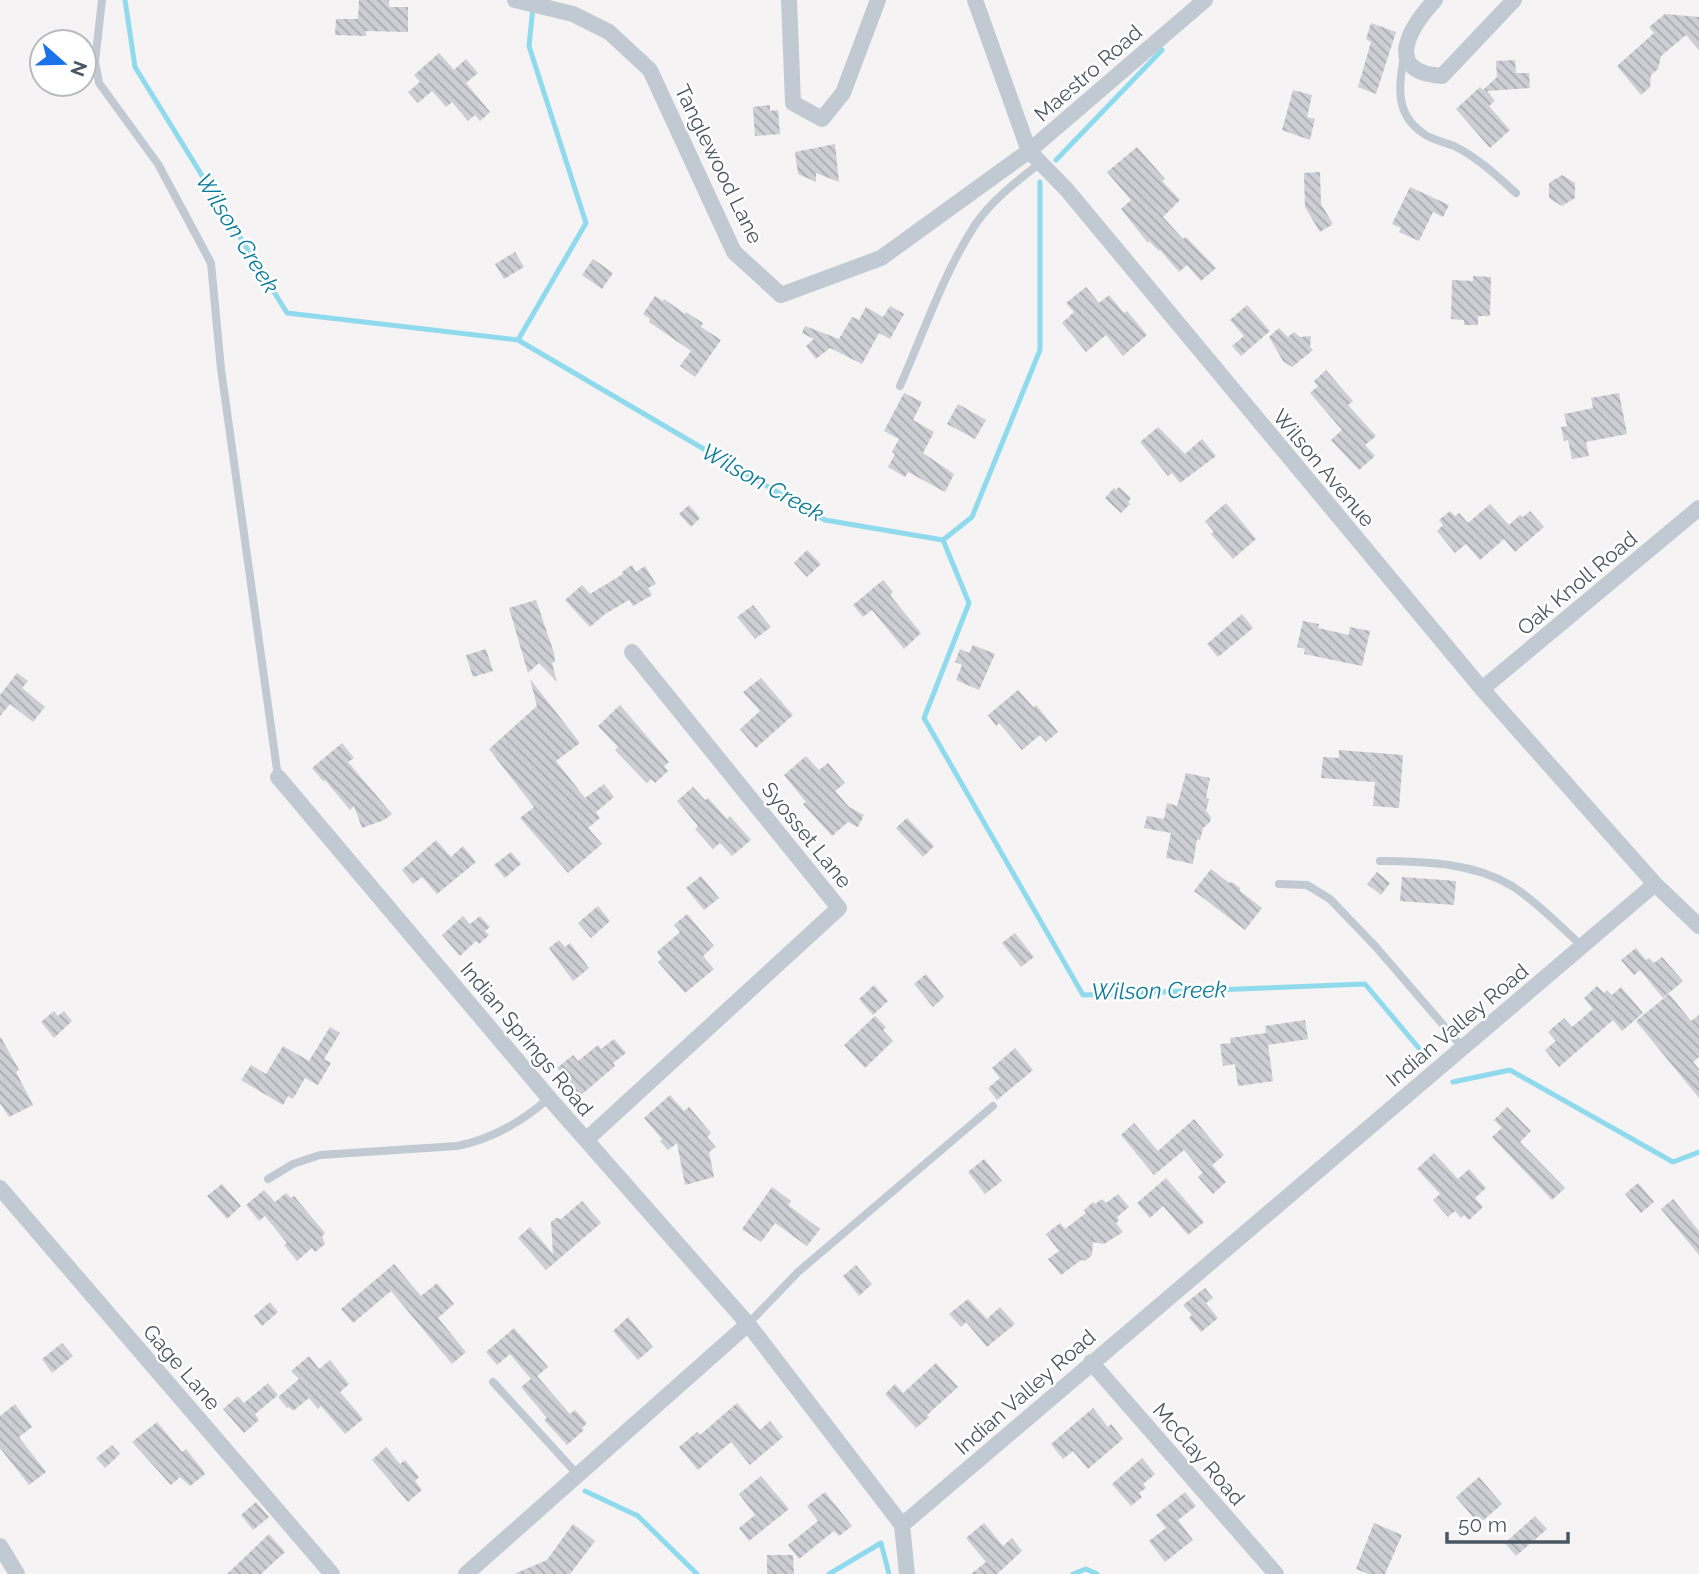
<svg xmlns="http://www.w3.org/2000/svg" width="1699" height="1574" viewBox="0 0 1699 1574" font-family="Raleway,sans-serif">
	<defs>
		<pattern id="building-back-hatch" width="6" height="6" patternUnits="userSpaceOnUse" patternTransform="scale(1.75)"><rect width="6" height="6" fill="#cdcfd5"/><path d="M-1 5l2 2M0 0l6 6M5-1l2 2" fill="none" stroke="#a8abb0"/></pattern>
	</defs>
	<rect width="100%" height="100%" fill="#f5f3f3"/>
	<g fill="none" stroke-linecap="round" stroke-linejoin="round">
		<!-- stream -->
		<path stroke="#90daee" stroke-width="5" d="M125 0 135 67 287 313 518 340 825 520 943 540 969 603 924 718 1083 995 1365 984 1428 1059
			M1056 160 1162 50
			M518 340 586 223 529 46 533 7
			M943 540 972 517 1040 350V182
			M1453 1082 1510 1070 1673 1162 1699 1152
			M585 1491 638 1516 697 1574
			M829 1574 881 1543 889 1574
			M1073 1574 1086 1569 1097 1574"/>
	</g>
	<!-- building -->
	<path fill="url(#building-back-hatch)" d="M359 0H389V7H408V32L366 31V36L335 35 336 19H358Z
		M1665 14 1699 17V50L1686 35 1661 56 1658 69 1651 75 1650 87 1641 95 1617 66 1654 33 1649 27Z
		M1371 23 1396 32 1376 94 1358 87 1371 42 1366 39Z
		M439 53 454 70 466 59 478 73 466 83 490 112 480 121 475 115 468 121 452 102 446 107 432 91 418 103 408 92 420 82 414 75Z
		M1515 60 1516 73H1529L1530 88 1487 91 1495 101 1489 106 1510 130 1490 148 1456 109 1480 87 1483 90 1497 77 1496 61Z
		M1293 90 1312 95 1307 117 1315 119 1310 140 1282 130Z
		M770 105V111L778 110 780 134 755 136 753 107Z
		M835 144 839 182 816 173V182L798 174 795 152Z
		M1137 147 1165 179 1162 181 1180 200 1163 217 1183 239 1186 237 1216 268 1201 281 1187 265 1179 272 1160 250 1159 251 1149 241 1148 243 1121 209 1131 200 1107 172Z
		M1320 172 1321 204 1333 224 1320 232 1305 207 1304 173Z
		M1562 175 1575 183V198L1562 206 1549 198V183Z
		M1410 187 1449 205 1443 217 1433 212 1419 241 1399 232 1401 228 1392 224Z
		M515 252 524 267 504 279 495 264Z
		M593 259 613 273 602 289 582 275Z
		M1473 276 1491 277 1490 316H1478V325H1464V320L1451 319 1452 280 1473 281Z
		M1086 287 1099 303 1109 295 1124 313 1127 311 1147 335 1123 356 1106 335 1086 352 1062 323 1074 312 1066 303Z
		M655 296 663 301 664 299 685 314 686 312 703 323 701 327 721 340 695 377 680 366 691 351 649 322 650 319 643 314Z
		M1247 305 1270 331 1241 356 1232 346 1244 336 1230 320Z
		M890 306 904 314 890 339 879 333 862 364 830 348 816 359 806 346 814 339 802 333 805 326 839 339 852 317 859 320 866 307 883 317Z
		M1279 328 1288 337 1294 332 1300 337 1311 336 1310 347 1313 350 1292 367 1283 361 1269 337Z
		M1326 370 1353 401 1348 405 1376 436 1365 445 1375 456 1359 470 1331 440 1342 430 1310 393 1318 386 1314 381Z
		M904 393 922 402 913 420 934 432 923 453 954 474 945 492 908 472 905 477 888 467 895 454 892 452 899 439 884 431Z
		M1619 393 1627 434 1586 442 1589 456 1572 459 1568 440 1564 441 1561 427 1567 426 1564 414 1593 408 1591 398Z
		M958 404 986 420 975 439 947 424Z
		M1158 427 1185 454 1202 439 1216 456 1180 483 1172 473 1168 476 1140 442Z
		M1119 487 1131 498 1128 502 1130 504 1121 513 1105 498 1114 488 1116 490Z
		M1226 503 1256 539 1233 559 1211 534 1214 532 1205 521Z
		M1490 504 1509 525 1520 515 1523 517 1530 511 1544 527 1515 552 1504 539 1480 560 1466 544 1455 553 1437 531 1443 525 1439 520 1450 511 1455 516 1459 513 1468 523Z
		M689 505 700 518 691 527 679 514Z
		M807 550 821 564 807 577 794 563Z
		M632 565 636 572 645 566 656 584 648 588 652 595 633 606 629 600 605 614 590 627 565 600 582 585 590 594 623 574 622 572Z
		M883 580 893 592 890 595 921 633 904 649 872 610 863 617 853 605Z
		M536 600 554 653 555 662 552 663 557 682 539 663 528 673 509 608Z
		M753 605 771 627 755 639 737 617Z
		M1242 614 1253 628 1218 657 1207 644Z
		M1303 621 1319 624 1318 628 1349 635 1350 627 1370 631 1362 666 1304 654 1305 649 1297 647Z
		M973 645 995 654 979 690 956 680 962 665 955 662 960 649 969 653Z
		M486 649 493 671 473 677 466 655Z
		M17 673 28 681 22 688 45 707 33 722 10 704 0 716V695Z
		M761 678 793 715 756 748 740 729 760 711 743 692Z
		M530 679 580 743 556 761 585 798 604 784 614 797 596 812 600 818 588 828 602 844 568 873 520 818 534 807 489 749 537 706Z
		M1018 690 1034 708 1036 705 1058 732 1046 742 1040 735 1022 750 999 723 996 726 988 715Z
		M620 705 669 762 664 766 668 771 655 783 651 779 647 783 615 750 618 747 598 726Z
		M342 743 354 758 348 762 392 814 384 820 362 828 354 806 350 810 325 780 323 781 312 768Z
		M1339 750 1403 755 1399 808 1373 806 1375 782 1321 778 1323 757 1339 758Z
		M806 756 819 770 828 763 845 783 835 791 849 807 864 815 858 827 848 822 832 836 803 804 806 802 784 775Z
		M1186 773 1210 778 1206 798 1209 799 1206 811 1211 817 1210 822 1203 828 1200 840 1197 839 1193 864 1166 858 1171 833 1144 828 1147 816 1164 819 1167 803 1177 806Z
		M693 787 705 800 708 798 727 819 730 816 751 840 732 856 720 843 713 849 695 829 698 826 677 801Z
		M907 818 934 846 923 857 896 828Z
		M436 840 451 857 463 846 476 862 437 894 422 877 413 884 402 870Z
		M511 852 521 864 505 878 494 865Z
		M1211 869 1229 883 1232 882 1240 888V891L1262 908 1245 930 1194 891Z
		M1377 872 1390 883 1381 895 1367 884Z
		M701 876 719 898 704 910 686 888Z
		M1402 877 1456 881 1454 905 1400 901Z
		M598 906 610 921 591 938 578 923Z
		M687 914 714 946 703 956 714 969 685 993 658 962 662 958 657 952 680 932 674 925Z
		M463 916 470 924 480 916 490 927 485 931 489 935 479 944 476 941 460 956 442 935Z
		M1015 933 1034 957 1021 967 1002 943Z
		M559 940 565 947 570 943 589 968 573 981 549 948Z
		M1636 948 1646 960 1649 958 1654 963 1662 957 1683 981 1663 998 1640 970 1634 975 1621 960Z
		M926 974 944 997 933 1007 914 984Z
		M874 985 888 1001 873 1015 859 999Z
		M1597 986 1604 993 1607 990 1612 995 1621 987 1643 1013 1622 1031 1613 1020 1559 1067 1545 1050 1556 1041 1548 1032 1564 1018 1572 1027 1593 1009 1584 998Z
		M1669 994 1691 1021 1699 1015V1057L1693 1062 1699 1069V1098L1636 1021Z
		M54 1011 58 1016 64 1011 72 1021 54 1038 41 1022Z
		M875 1016 886 1027 883 1030 893 1041 865 1068 844 1045Z
		M1305 1020 1308 1039 1268 1045 1273 1081 1238 1086 1235 1064 1223 1066 1220 1044 1231 1043 1230 1038 1266 1033 1265 1026Z
		M330 1027 340 1033 324 1059 331 1063 318 1085 305 1078 293 1099 288 1096 283 1105 241 1080 251 1065 266 1074 283 1046 309 1061Z
		M0 1036 19 1070 16 1072 33 1105 9 1117 0 1103Z
		M614 1039 626 1053 613 1063 615 1066 580 1096 557 1068 573 1055 578 1061 598 1045 601 1049Z
		M1015 1048 1033 1070 997 1100 988 1088 1000 1078 992 1068Z
		M670 1095 684 1111 689 1107 711 1133 707 1137 716 1147 709 1152 714 1177 685 1185 677 1143 668 1150 660 1141 662 1139 644 1118Z
		M1507 1107 1531 1131 1520 1142 1565 1188 1552 1200 1492 1137 1502 1128 1494 1120Z
		M1194 1119 1224 1155 1203 1173 1184 1150 1154 1175 1121 1135 1134 1123 1158 1151Z
		M1434 1153 1458 1179 1469 1169 1486 1188 1475 1198 1483 1207 1469 1220 1464 1215 1461 1218 1455 1211 1448 1217 1433 1200 1440 1194 1417 1169Z
		M984 1159 1002 1181 985 1194 968 1172Z
		M1212 1165 1226 1182 1213 1194 1198 1177Z
		M1166 1178 1204 1222 1188 1235 1163 1206 1150 1218 1137 1203Z
		M1638 1183 1654 1202 1641 1213 1625 1194Z
		M222 1184 241 1206 227 1219 207 1196Z
		M772 1187 791 1201 788 1205 820 1229 807 1246 775 1223 761 1242 742 1229Z
		M264 1190 275 1202 286 1193 291 1198 294 1196 325 1233 322 1236 325 1244 315 1252 312 1248 297 1261 284 1245 287 1243 265 1216 259 1221 246 1205Z
		M1118 1194 1129 1207 1117 1217 1119 1220 1116 1223 1123 1232 1104 1244 1093 1242 1092 1255 1085 1261 1081 1260 1061 1275 1048 1259 1059 1251 1046 1234 1060 1223 1065 1229 1086 1213 1084 1210 1093 1202 1095 1204 1102 1199 1106 1203Z
		M1673 1199 1699 1231V1255L1661 1209Z
		M582 1201 601 1223 546 1270 518 1238 530 1227 553 1254 551 1222 556 1218 561 1219Z
		M394 1264 421 1296 437 1283 454 1304 438 1318 466 1352 452 1364 391 1291 353 1323 341 1309Z
		M856 1265 872 1284 859 1296 843 1276Z
		M1205 1288 1213 1298 1206 1303 1218 1318 1201 1332 1189 1318 1192 1315 1183 1305Z
		M968 1299 987 1319 1000 1307 1015 1324 987 1347 966 1322 961 1327 949 1314Z
		M270 1302 278 1312 262 1326 254 1316Z
		M628 1317 653 1347 638 1360 613 1331Z
		M514 1328 548 1367 537 1376 570 1414 575 1410 587 1423 582 1428 584 1430 567 1445 544 1420 547 1418 521 1387 531 1379 510 1354 497 1365 486 1352Z
		M62 1343 73 1356 52 1373 42 1359Z
		M309 1356 319 1369 330 1360 349 1384 340 1392 363 1419 345 1434 321 1406 318 1409 309 1398 293 1411 289 1407 287 1408 278 1397 299 1379 291 1371Z
		M936 1363 958 1387 927 1415 929 1417 916 1428 885 1394 895 1384 903 1393Z
		M268 1383 278 1395 255 1414 259 1420 244 1433 223 1409 238 1396 244 1403Z
		M737 1403 760 1430 770 1421 783 1437 750 1465 731 1442 698 1470 679 1447 697 1432 700 1435Z
		M15 1404 32 1427 19 1437 46 1472 29 1485 0 1448V1416Z
		M1093 1408 1108 1427 1111 1424 1123 1439 1088 1469 1073 1451 1063 1459 1051 1444Z
		M157 1422 182 1452 186 1449 202 1469 205 1474 190 1486 180 1477 171 1485 132 1442Z
		M112 1445 120 1454 105 1468 96 1458Z
		M386 1447 400 1464 405 1460 419 1477 415 1481 422 1490 408 1502 372 1460Z
		M1142 1458 1155 1474 1143 1484 1146 1488 1139 1493 1142 1497 1131 1506 1112 1484Z
		M761 1476 789 1509 749 1541 739 1528 755 1515 739 1494Z
		M1479 1477 1502 1504 1479 1524 1456 1497Z
		M825 1492 852 1526 839 1536 834 1531 799 1559 788 1545 818 1521 807 1506Z
		M1185 1492 1196 1506 1178 1520 1193 1540 1165 1562 1149 1541 1166 1528 1156 1515Z
		M256 1502 269 1517 253 1530 241 1515Z
		M1535 1516 1547 1529 1516 1556 1505 1543Z
		M984 1523 1003 1546 1012 1538 1022 1551 997 1574H971L986 1562 966 1538Z
		M1374 1523 1402 1535 1385 1574H1368L1356 1569Z
		M573 1524 595 1541 570 1574H514L547 1560Z
		M269 1534 285 1552 261 1574H227Z
		M767 1555H793L794 1574H767Z"/>
	<g fill="none" stroke-linecap="round" stroke-linejoin="round">
		<!-- lane -->
		<path stroke="#c1cad2" stroke-width="8" d="M102 0 95 62 99 83 158 164 211 263 221 369 278 777
			M1404 55C1399 86 1394 114 1424 134 1433 140 1444 142 1454 146 1477 157 1497 176 1516 193
			M900 386C924 332 943 274 975 225 991 201 1017 181 1040 163
			M1380 861C1425 862 1472 862 1512 886 1537 902 1560 926 1582 946
			M1279 884 1307 885 1330 899 1376 947 1463 1048
			M268 1179 293 1164 320 1155 457 1146C492 1139 523 1121 549 1098
			M748 1324 798 1272 993 1106
			M493 1382 578 1475"/>
		<!-- street -->
		<path stroke="#c1cad2" stroke-width="16" d="M515 0 573 14 609 32 650 70 734 252 781 295 881 258 1029 151 1205 0
			M789 0 793 103 822 119 843 93 878 0
			M975 0 1029 151 1067 190 1482 689 1655 884 1699 926
			M1435 0C1410 27 1382 72 1442 76L1514 0
			M1482 689 1699 508
			M278 777 549 1098 748 1324 902 1525 1655 884
			M586 1140 839 908 632 652
			M0 1188 332 1574
			M1091 1362 1276 1574
			M902 1525 907 1574
			M0 1546 17 1574
			M466 1574 748 1324"/>
	</g>
	<g text-anchor="middle" dominant-baseline="central" stroke-width="5" stroke-linejoin="round" paint-order="stroke">
		<!-- street labels -->
		<g font-size="21" fill="#4a5661" stroke="#fff">
			<text transform="translate(1088 73) rotate(-41)">Maestro Road</text>
			<text transform="translate(719 164) rotate(64)">Tanglewood Lane</text>
			<text transform="translate(1324 468) rotate(50)">Wilson Avenue</text>
			<text transform="translate(1577 583) rotate(-40)">Oak Knoll Road</text>
			<text transform="translate(807 835) rotate(51)">Syosset Lane</text>
			<text transform="translate(1457 1025) rotate(-40)">Indian Valley Road</text>
			<text transform="translate(527 1039) rotate(50)">Indian Springs Road</text>
			<text transform="translate(182 1367) rotate(49)">Gage Lane</text>
			<text transform="translate(1025 1392) rotate(-41)">Indian Valley Road</text>
			<text transform="translate(1199 1454) rotate(49)">McClay Road</text>
		</g>
		<!-- water labels -->
		<g font-size="23" font-style="italic" fill="#0c7c9b" stroke="#fff">
			<text transform="translate(238 233) rotate(58)">Wilson Creek</text>
			<text transform="translate(763 482) rotate(29)">Wilson Creek</text>
			<text transform="translate(1159 990) rotate(-1)">Wilson Creek</text>
		</g>
	</g>
	<!-- north arrow -->
	<g transform="translate(63 63) rotate(110)"><circle r="33" fill="#ffffff" stroke="#b7bbc0" stroke-width="2"/>
	<path d="M0-5L12 26L0 18L-12 26Z" fill="#1a73e8"/>
	<text y="-10" font-size="19" font-weight="bold" text-anchor="middle" fill="#4a5661">N</text>
	</g>
	<!-- scale -->
	<path d="M1447 1532v10h121v-10" fill="none" stroke="#4a5661" stroke-width="3.5"/>
	<text x="1458" y="1532" font-size="21" fill="#4a5661" stroke="#ffffff" stroke-width="5" paint-order="stroke">50 m</text>
</svg>
